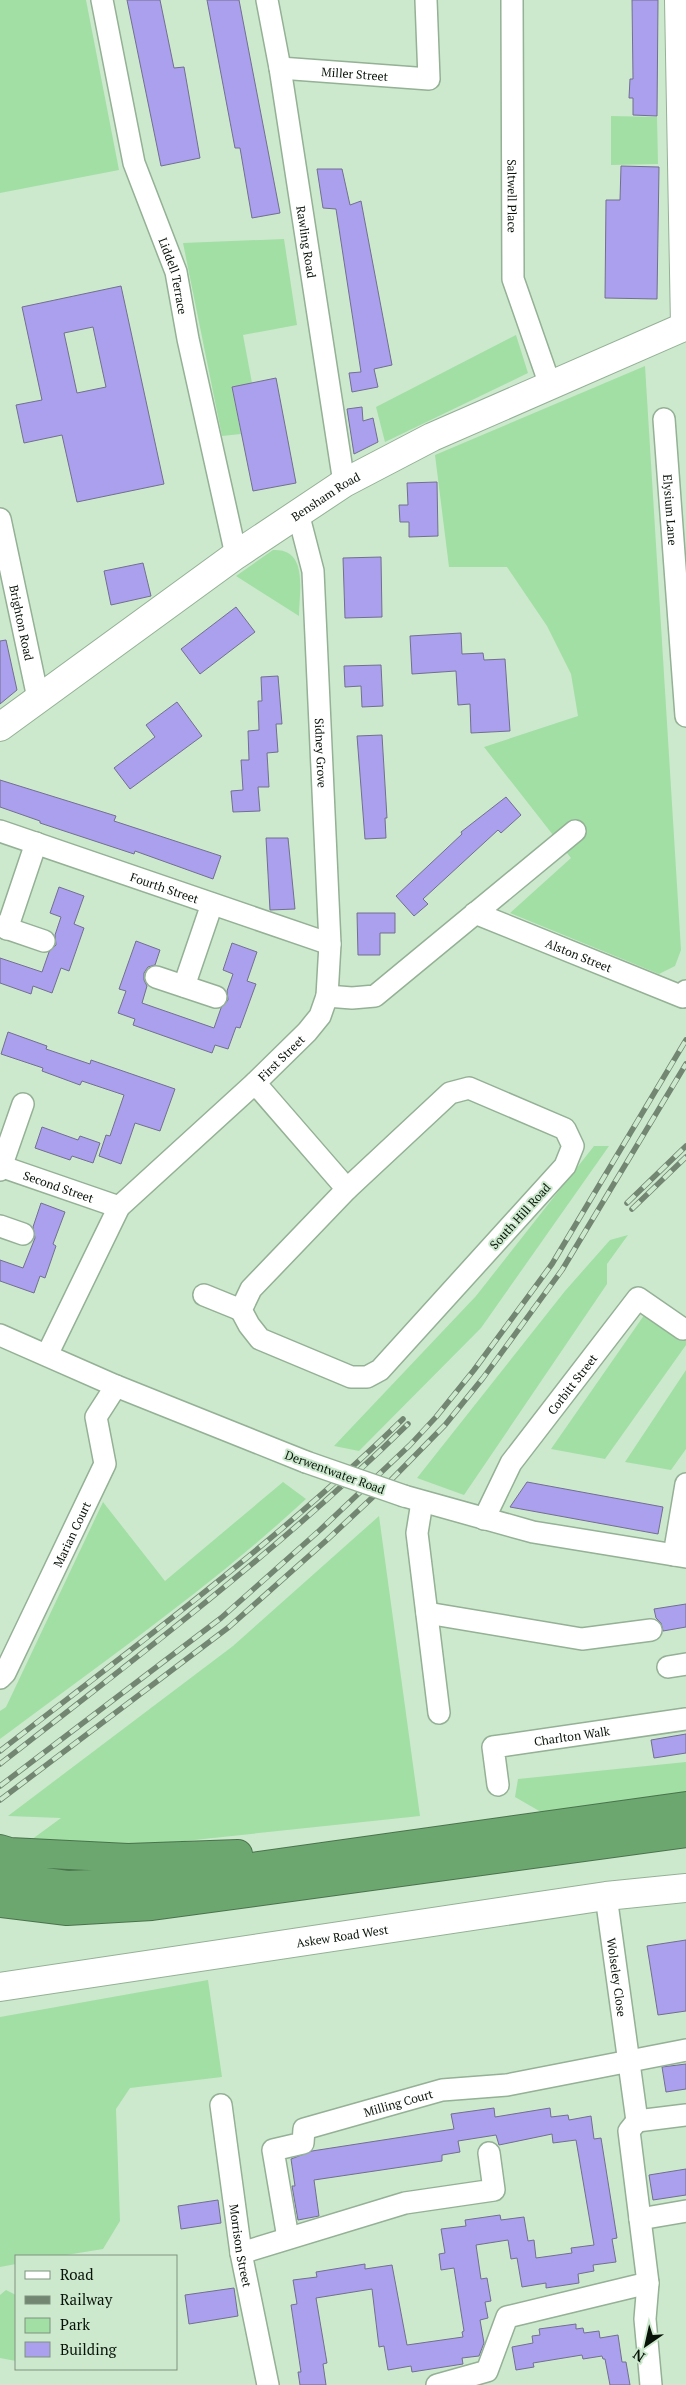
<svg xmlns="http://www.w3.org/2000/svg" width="686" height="2385" viewBox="0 0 686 2385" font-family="'PT Serif',serif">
	<rect width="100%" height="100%" fill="#cce9cd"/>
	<!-- green -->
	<path fill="#a2dfa4" d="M0 0H86L119 170 0 193Z
		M611 116 657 117 658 164 611 165Z
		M284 239 297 325 243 335 252 383 232 387 241 434 222 436 183 243Z
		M516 335 528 373 385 442 376 407Z
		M645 366 681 950 675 966 659 974 510 913 571 858 484 747 578 716 571 674 547 626 507 567H449L435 455Z
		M273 550C309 548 299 592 299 616L236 576Z
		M594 1146H609L481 1328 359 1451 334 1446 476 1296Z
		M628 1235 607 1264V1284L464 1495 417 1478 565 1291 610 1240Z
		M647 1311 686 1339V1345L605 1459 551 1449Z
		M686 1370V1449L671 1470 625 1462Z
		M283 1482 306 1499C211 1587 104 1661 0 1739V1711L6 1707 103 1502 165 1581Z
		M379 1516 420 1816 118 1848 31 1840 61 1818 8 1816 233 1646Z
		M686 1762V1796L541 1812 515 1797 518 1779Z
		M208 1980 222 2077 130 2088 116 2109 120 2221 103 2249 60 2256H16V2264L0 2267V2017Z
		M6 2290 16 2295V2361L0 2358V2295Z"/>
	<!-- building -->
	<path fill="#aaa0ed" stroke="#726f8f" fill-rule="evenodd" d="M127 0H160L174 68 184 67 200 158 161 166Z
		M207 0H239L280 213 252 218 240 148H235Z
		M632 0H658L657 116 633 115V98H629L630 79H633Z
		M621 166 659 167 657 299 605 298 606 200H620Z
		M317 169H342L350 205 361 201 392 365 374 369 378 387 352 392 349 373 361 372 336 209 323 208Z
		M121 286 164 484 77 502 62 435 24 443 16 405 42 400 22 307ZM93 327 106 387 77 393 64 333Z
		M276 378 296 483 253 491 232 387Z
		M362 407 363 421 373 418 378 442 354 454 347 409Z
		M437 482 438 536 409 537V522H400L399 505H408L407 483Z
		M381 557 382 617 345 618 343 558Z
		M143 563 151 596 111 605 104 571Z
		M236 607 255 632 200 674 181 649Z
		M461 633 462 654 483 653 484 660 505 659 510 731 471 733 470 704 458 705 456 671 412 674 410 636Z
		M6 640 17 690 0 704V641Z
		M381 665 383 706 362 707 361 686 345 687 344 666Z
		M278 676 282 724H276L278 752 267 753 269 787H258L260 811 233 812 231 791 243 790 241 760H249L248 731 259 730 258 701H262L261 677Z
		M177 702 202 736 130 789 114 768 155 737 146 725Z
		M382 735 387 818H385L386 838 365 839 357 736Z
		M0 780 116 816 114 821 221 856 213 879 135 851 134 854 40 823V821L0 807Z
		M506 797 521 815 501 833 498 830 423 899 428 904 414 916 396 896 462 834 461 832Z
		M266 838H288L295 909 270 910Z
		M59 887 84 896 74 924 84 928 69 971 61 968 52 993 33 986 31 994 0 983V958L42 972 49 952 56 945 55 935 61 917 50 913Z
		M357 913H395V933H380V955H358Z
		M136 941 160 950 155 965 148 967 144 973V980L147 986 142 1003 214 1028 221 1008 228 1000 227 991 233 974 223 970 232 943 257 952 247 981 256 984 240 1028 236 1027 228 1049 215 1045 212 1053 133 1025 135 1019 118 1013 126 991 119 989Z
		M8 1032 47 1046 46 1049 90 1064 91 1060 175 1089 160 1131 135 1123 121 1164 99 1156 106 1135 110 1136 124 1095 82 1081 80 1085 42 1071 43 1068 1 1054Z
		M42 1127 78 1140 80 1136 100 1143 93 1163 72 1156 70 1160 35 1148Z
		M41 1203 65 1212 53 1244 56 1246 45 1278 40 1276 34 1293 0 1281V1260L23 1268 35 1238 33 1227Z
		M527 1482 663 1507 658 1534 510 1507Z
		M686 1604V1627L663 1631 661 1623 656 1618 654 1609Z
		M686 1734V1753L654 1758 651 1740Z
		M686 1940V2011L658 2015 647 1946Z
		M686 2064V2089L666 2092 662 2067Z
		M494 2108 495 2117 550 2108 551 2117 568 2115 569 2120 591 2116 594 2139 601 2138 617 2238 612 2239 616 2262 593 2265 594 2271 578 2274 579 2283 546 2288V2283L522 2287 517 2258 511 2259 508 2240 476 2245 481 2279 487 2278 491 2301 485 2302 488 2318 480 2320 484 2343 479 2356 462 2358 463 2364 412 2372 411 2366 388 2370 384 2346 379 2347 372 2289 316 2298 327 2363 323 2364 326 2385H300L298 2372H301L291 2305 297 2304 293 2280 317 2277 316 2272 365 2264V2269L392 2265 407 2345 463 2337 462 2332 464 2331 454 2268 441 2270 439 2254 445 2253 441 2229 466 2226 465 2220 500 2215 501 2220 524 2217 528 2241 534 2240 536 2258 572 2253 571 2248 594 2245 576 2140 553 2143 552 2134 499 2145 496 2135 458 2141 460 2152 442 2155V2161L314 2180 319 2216 298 2220 292 2186H295L291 2159 312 2151 454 2129 451 2114Z
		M686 2169V2195L653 2200 649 2175Z
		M218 2200 221 2223 181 2229 178 2206Z
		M234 2288 238 2316 189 2324 185 2295Z
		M576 2324V2329L583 2328 584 2333 599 2331 600 2338 618 2335 622 2362H626L630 2385H610L605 2359H603L602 2356 583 2359 582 2355 533 2363 534 2367 516 2370 512 2347 533 2343 532 2336 540 2335 539 2329Z"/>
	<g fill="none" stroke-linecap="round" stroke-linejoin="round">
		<defs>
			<g id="street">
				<path id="s1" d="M102 0 134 163 176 272 188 339 236 555"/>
				<path id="s2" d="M267 0 280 68 344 483"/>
				<path id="s3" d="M512 0 513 279 550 385"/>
				<path id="s4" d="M280 68 429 79 426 0"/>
				<path id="s5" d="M664 419 686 716"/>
				<path id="s6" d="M298 513 313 571 330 944 327 996"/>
				<path id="s7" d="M0 519 38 698"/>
				<path id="s8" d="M0 831 330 944"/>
				<path id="s9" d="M475 913 683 997 686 991"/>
				<path d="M0 926 44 941"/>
				<path d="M7 929 36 843"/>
				<path d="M156 977 216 997"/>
				<path d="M184 986 212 904"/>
				<path d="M255 1083 347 1189"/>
				<path d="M469 1088 565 1129 573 1146 565 1166 380 1370 367 1377H351L260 1339 249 1325 241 1310 251 1289 347 1189 450 1093Z"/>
				<path id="s10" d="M0 1166 119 1207"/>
				<path d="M0 1170 23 1104"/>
				<path d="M0 1226 23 1234"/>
				<path d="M204 1295 241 1310"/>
				<path d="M0 1335 116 1386 306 1462"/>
				<path id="s11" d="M47 1355 119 1207 255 1083 307 1032 320 1016 327 996 352 998 375 996 575 831"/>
				<path d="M404 1496 533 1532 686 1557"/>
				<path d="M422 1502 417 1533 439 1713"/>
				<path id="s12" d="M484 1519 511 1463 638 1298 683 1329"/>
				<path d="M674 1555 686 1484"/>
				<path d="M427 1613 582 1639 651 1630"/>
				<path d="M668 1667 686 1664"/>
				<path id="s13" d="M0 1678 5 1673 105 1464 96 1417 116 1386"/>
				<path id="s14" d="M498 1785 493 1747 686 1719"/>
				<path id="s15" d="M606 1896 637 2121 686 2115"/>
				<path id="s16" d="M221 2105 241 2253 268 2385"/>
				<path d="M640 2219 686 2211"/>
				<path id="s17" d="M288 2238 273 2150 303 2143 304 2129 442 2090 507 2085 686 2050"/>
				<path d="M241 2253 405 2203 494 2190 489 2153"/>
				<path d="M648 2283 645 2319 651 2385"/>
				<path d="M437 2385 487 2371 507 2317 648 2283 629 2131 637 2121"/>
			</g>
			<g id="secondary">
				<path d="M679 0 685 326"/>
				<path id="s18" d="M0 727 236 555 344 483 432 437 686 326"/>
				<path id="s19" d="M0 1987 606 1896 686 1888"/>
			</g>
			<path id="highway" d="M0 1849 10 1852 128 1858 238 1854
				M0 1876 67 1885 145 1882 686 1806
				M0 1903 67 1911 152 1906 686 1833"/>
		</defs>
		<!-- street casing -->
		<use href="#street" stroke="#94b095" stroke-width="24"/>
		<!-- secondary casing -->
		<use href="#secondary" stroke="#94b095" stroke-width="30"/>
		<!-- highway casing -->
		<use href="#highway" stroke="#4a734c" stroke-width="30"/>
		<!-- street -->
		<use href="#street" stroke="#fff" stroke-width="21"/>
		<!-- secondary -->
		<use href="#secondary" stroke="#fff" stroke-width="28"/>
		<!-- highway -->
		<use href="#highway" stroke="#6da770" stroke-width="28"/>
		<defs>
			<path id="rail" d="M627 1203 686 1146
				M632 1209 686 1157
				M0 1751C138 1644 278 1541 403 1419
				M0 1764C140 1655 281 1548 408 1424
				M0 1786 221 1618 320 1530 410 1445 436 1417 474 1370 552 1264 686 1040
				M0 1800 229 1627 328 1539 390 1481 445 1425 483 1378 562 1270 686 1064"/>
		</defs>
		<!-- rail casing -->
		<use href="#rail" stroke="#728672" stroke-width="5.5"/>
		<!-- rail -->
		<use href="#rail" stroke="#cce9cd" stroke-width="4" stroke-dasharray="11" stroke-linecap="butt"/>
		<defs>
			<path id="street-bridge" d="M306 1462 404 1496"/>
		</defs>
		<!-- street-bridge casing -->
		<use href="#street-bridge" stroke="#94b095" stroke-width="24" stroke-linecap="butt"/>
		<!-- street-bridge -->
		<use href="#street-bridge" stroke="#fff" stroke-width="21"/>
	</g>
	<g text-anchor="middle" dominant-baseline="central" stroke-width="4" stroke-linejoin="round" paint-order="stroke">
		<!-- street labels -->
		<g font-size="12" fill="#091309" stroke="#cce9cd">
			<text stroke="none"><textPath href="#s4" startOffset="75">Miller Street</textPath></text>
			<text stroke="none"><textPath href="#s3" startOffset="196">Saltwell Place</textPath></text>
			<text stroke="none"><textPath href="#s2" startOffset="245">Rawling Road</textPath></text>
			<text stroke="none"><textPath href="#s1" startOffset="286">Liddell Terrace</textPath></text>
			<text stroke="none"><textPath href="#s18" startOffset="399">Bensham Road</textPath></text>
			<text stroke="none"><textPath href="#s5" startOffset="91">Elysium Lane</textPath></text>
			<text stroke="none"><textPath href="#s7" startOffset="106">Brighton Road</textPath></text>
			<text stroke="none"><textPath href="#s6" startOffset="242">Sidney Grove</textPath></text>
			<text stroke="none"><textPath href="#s8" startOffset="174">Fourth Street</textPath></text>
			<text stroke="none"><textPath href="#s9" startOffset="112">Alston Street</textPath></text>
			<text stroke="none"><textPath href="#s11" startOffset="385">First Street</textPath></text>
			<text stroke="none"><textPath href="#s10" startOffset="62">Second Street</textPath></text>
			<text transform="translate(520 1216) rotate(-48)">South Hill Road</text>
			<text stroke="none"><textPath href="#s12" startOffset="162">Corbitt Street</textPath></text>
			<text transform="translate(335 1472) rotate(20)">Derwentwater Road</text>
			<text stroke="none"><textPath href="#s13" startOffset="161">Marian Court</textPath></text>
			<text stroke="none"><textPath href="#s14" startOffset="118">Charlton Walk</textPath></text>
			<text stroke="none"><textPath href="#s19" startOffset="346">Askew Road West</textPath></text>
			<text stroke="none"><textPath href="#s15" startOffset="82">Wolseley Close</textPath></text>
			<text stroke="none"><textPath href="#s17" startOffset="232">Milling Court</textPath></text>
			<text stroke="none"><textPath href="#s16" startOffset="142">Morrison Street</textPath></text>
		</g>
	</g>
	<!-- legend -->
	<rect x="15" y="2255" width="162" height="115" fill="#cce9cd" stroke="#7e937f"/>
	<rect x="25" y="2271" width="25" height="8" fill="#ffffff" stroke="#7e937f"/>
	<text x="60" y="2280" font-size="15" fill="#091309">Road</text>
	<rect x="25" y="2296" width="25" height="8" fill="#728672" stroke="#7e937f"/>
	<text x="60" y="2305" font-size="15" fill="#091309">Railway</text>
	<rect x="25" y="2318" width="25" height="15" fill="#a2dfa4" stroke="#7e937f"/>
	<text x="60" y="2330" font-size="15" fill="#091309">Park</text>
	<rect x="25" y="2342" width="25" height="15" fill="#aaa0ed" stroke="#7e937f"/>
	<text x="60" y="2355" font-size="15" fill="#091309">Building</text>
	<!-- north arrow -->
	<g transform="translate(646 2345) rotate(214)" stroke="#cce9cd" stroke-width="4" paint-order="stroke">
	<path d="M0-4L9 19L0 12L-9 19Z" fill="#091309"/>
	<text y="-8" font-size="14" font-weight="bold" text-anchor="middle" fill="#091309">N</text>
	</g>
</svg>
